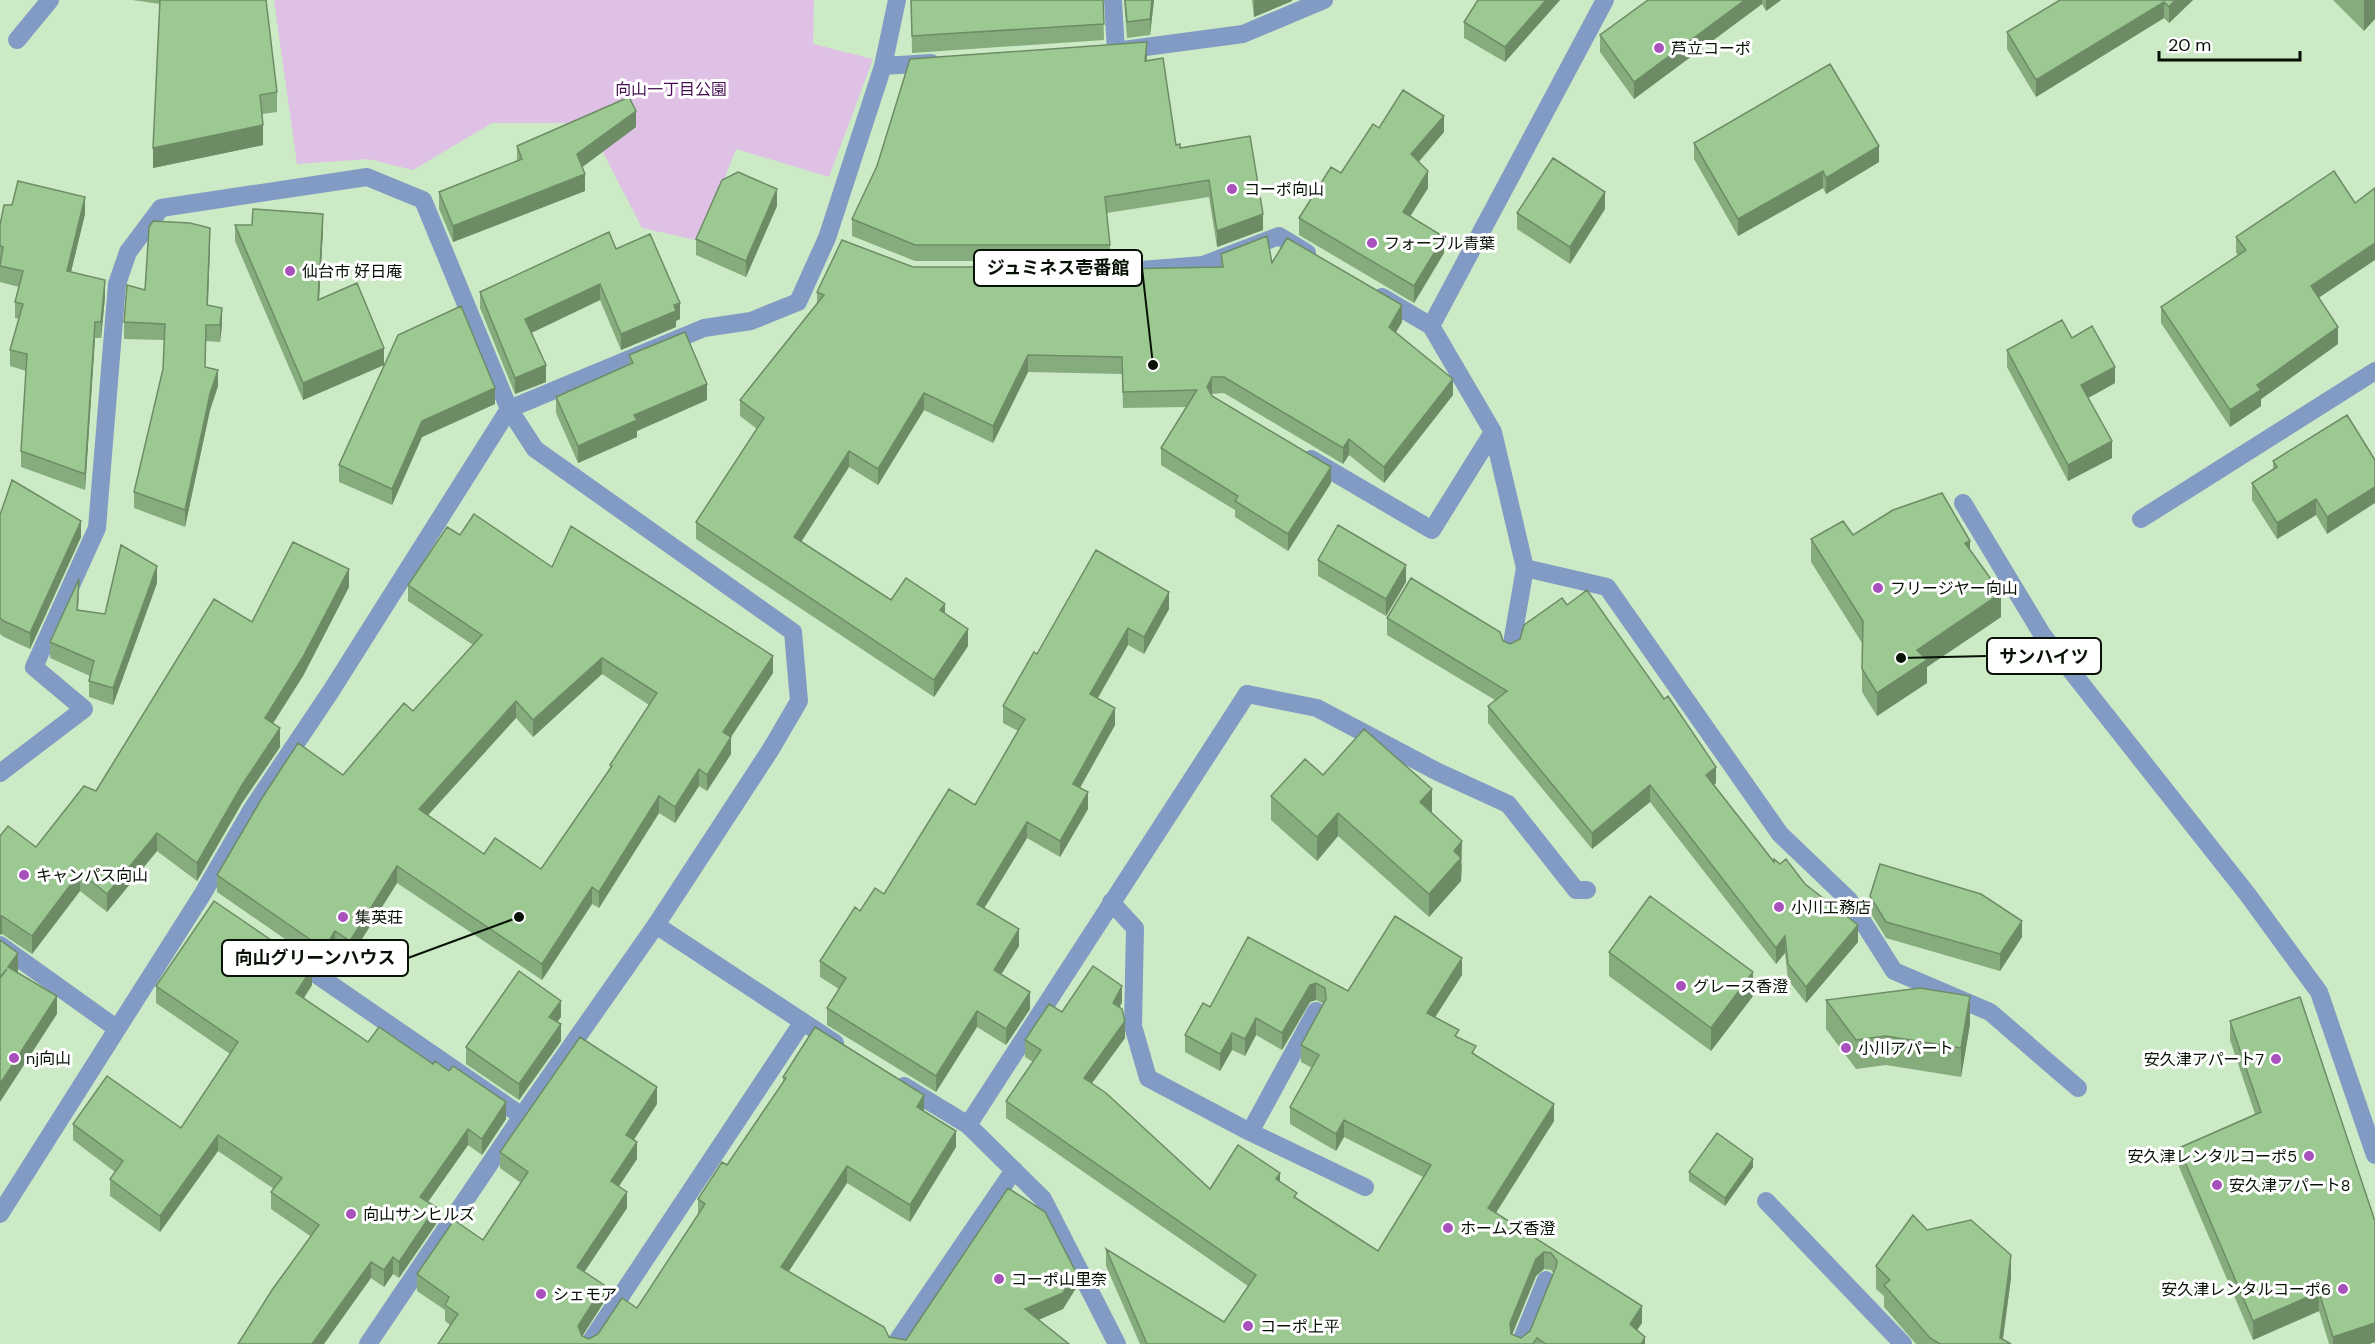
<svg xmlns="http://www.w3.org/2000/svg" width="2375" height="1344" viewBox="0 0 2375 1344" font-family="'DM Sans','Noto Sans JP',sans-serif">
	<rect width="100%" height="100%" fill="#cceac5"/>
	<!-- green -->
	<path fill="#dfc1e6" d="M274 0H814L813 44 873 59 829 177 736 149 700 241 642 228 588 123H492L413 170 368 159 297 164Z"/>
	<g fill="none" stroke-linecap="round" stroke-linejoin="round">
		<!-- lane -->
		<path stroke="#829bc4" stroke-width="18" d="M897 0 883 66 931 63
			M1113 0 1116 51
			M1605 0 1431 326 1493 432 1525 568 1607 587 1780 834 1849 900 1894 971 1990 1012 2078 1088
			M17 40 50 0
			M1123 50 1243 34 1324 0
			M1141 270 1203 265 1279 236 1307 253
			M1382 297 1431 326
			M1311 459 1432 530 1493 432
			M1963 503 2042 634 2248 895 2319 992 2375 1155
			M2141 519 2375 371
			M1247 694 1317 708 1438 772 1508 804 1576 890H1587
			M0 773 84 709 34 667 97 528 117 284 128 252 161 208 367 177 423 200 509 409 535 449 793 632 799 701 771 749 656 925 522 1116 368 1344
			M1111 902 1135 928 1133 1026 1148 1078 1250 1132 1365 1187
			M0 945 116 1028
			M291 957 522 1116
			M1250 1132 1316 1011
			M1766 1201 1903 1344
			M0 1214 202 895 252 809 331 691 509 409 704 328 751 321 798 302 827 238 883 66
			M589 1344 802 1023
			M895 1344 1014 1170"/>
		<!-- street -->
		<path stroke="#829bc4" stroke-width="18" d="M1511 649 1525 568
			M656 925 835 1043
			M904 1086 968 1125 1043 1199 1117 1344
			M968 1125 1247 694
			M1520 1344 1546 1280"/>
	</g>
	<!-- wall -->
	<path fill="#86ac7e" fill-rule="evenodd" d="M132 0H266L277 92V112L262 114 263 145 153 168 160 4Z
		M911 0H1103L1104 40 912 53Z
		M1124 0H1154L1150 35 1127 38Z
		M1252 0H1292V1L1254 17Z
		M1478 0H1560L1505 62 1464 38V22Z
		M1648 0H1781L1766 11 1762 4 1634 99 1600 52V35Z
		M2060 0H2193L2169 23 2164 18 2036 97 2007 49V32Z
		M2333 0H2375L2364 31Z
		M1147 61 1176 145 1180 148 1263 230 1217 247 1209 197 1107 213 1110 245V261H915L852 236V219Z
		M636 127 582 167 585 191 453 242 439 209V192L517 162V146Z
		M1379 128 1444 132 1419 162 1428 188 1410 216 1444 253 1414 303 1299 235V218L1341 173Z
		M1694 143 1879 162 1826 194 1823 188 1738 236 1694 159Z
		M777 206 746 277 696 255V239Z
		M1605 209 1570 264 1517 229V213Z
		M85 214 71 272 105 297 101 338H95L85 490 21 467V451L26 371 10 366V350L19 319 15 318V302L19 287 0 282V225Z
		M235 225 323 230 319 300 384 364 495 404 422 437 392 505 339 482V465L384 365 303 400 235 241Z
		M2236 237 2318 298 2338 344 2261 399V406L2230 427 2161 323V307L2238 255 2236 253Z
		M210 244 208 305 222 325 220 342 206 341 205 367 218 386 210 410 185 527 134 508V492L163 369 164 340 124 339V322L145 290Z
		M616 249 680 319 676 321V327L621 350 600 300 531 333 546 382 515 394 480 308V292Z
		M1221 254 1272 263 1402 322 1395 333 1453 395 1384 483 1349 455 1343 464 1224 393 1212 394V396L1331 483 1288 551 1235 517V510L1161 465V448L1187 407 1123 408 1122 374 1028 372 993 443 924 410 878 485 849 467 801 542 891 600 945 613 968 646 934 697 696 539V522L757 429 740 416V400L817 304V292L913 267 1113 269 1221 267Z
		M2072 338 2115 383 2088 398 2112 458 2068 481 2007 367V350Z
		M629 355 707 400 637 431V437L578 463 556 413V397L629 364Z
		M2347 415 2327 534 2316 515 2277 539 2252 500V483L2273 470V461Z
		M0 515 81 537 30 649 4 637 0 634Z
		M460 535 552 567 773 673 731 737V754L707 791 699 786 675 823 659 813 599 908 592 904 542 980 397 883 350 958 335 948 324 966 217 892V875L343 775 413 711 473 645 408 601V585ZM602 674 649 705 610 765V769L541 869 484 854 428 815 516 718 533 737Z
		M1853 535 1970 550 2001 617 1927 667V683L1877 716 1862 692V643L1811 562V539Z
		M1318 560 1406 582 1386 616 1318 576Z
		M157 583 113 705 89 697V681L90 676 50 658V642L79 595 78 610 105 614Z
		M349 587 303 676 273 723 280 747 242 803 197 881 157 851 107 912 80 891 32 954 2 934 0 836 36 847 96 791 252 622Z
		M1567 605 1716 783 1714 785 1774 862 1805 884 1858 942 1806 1003 1788 980 1785 953 1776 964 1650 802 1592 849 1488 723V706L1495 700 1387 635V618L1503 641 1510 644 1520 639Z
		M1169 609 1144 654 1128 645 1098 698 1115 725 1080 788 1088 809 1060 857 1027 838 984 908 1019 946 1001 974 1030 1009 1006 1045 977 1027 936 1092 827 1025V1008L839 989 820 977V961L860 911 884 894 975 805 1018 731 1003 723V706L1037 654Z
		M1323 775 1432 812 1431 813 1462 865 1461 881 1429 917 1338 836 1317 861 1271 820V796Z
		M1870 896 2022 937 2000 971 1886 938 1870 912Z
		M1248 937 1348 991 1462 975 1435 1017 1459 1038 1476 1055 1554 1121 1496 1213 1642 1306V1323L1637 1330 1645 1344H1140L1106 1266V1249L1224 1322 1248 1286 1006 1118V1101L1033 1062 1025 1057V1040L1062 1012 1122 1002 1120 1007 1125 1038 1092 1083 1210 1189 1280 1182 1297 1198 1378 1251 1423 1177 1344 1137 1336 1151 1290 1124V1107L1312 1068 1301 1062V1045L1324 1004 1316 1000 1310 1002 1282 1050 1256 1035 1245 1056 1232 1050 1220 1071 1185 1052V1035L1210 1007ZM1544 1269 1551 1270 1554 1274 1530 1331 1521 1338 1512 1334 1536 1276Z
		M1609 952 1753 996 1711 1051 1609 976Z
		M312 985 304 998 368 1042 506 1119 482 1155 468 1145 428 1202 436 1224 399 1278 393 1274 384 1287 271 1209V1192L274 1189 218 1151 160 1232 110 1196V1179L115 1172 73 1140V1124L181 1128 230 1054 156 1003V986Z
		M1826 1000 1970 1024 1961 1077 1886 1065 1856 1069 1826 1029Z
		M561 1017 557 1022 561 1041 519 1100 466 1064V1047Z
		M2230 1021 2375 1221V1342L2369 1344H2329L2319 1311 2253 1340 2179 1167V1148L2255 1114 2230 1040Z
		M783 1077 924 1111 956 1147 910 1222 847 1183 789 1271 889 1337 906 1340 1076 1288 1063 1309 1038 1320 1069 1344H438L450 1325 445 1321V1310L417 1291V1274L483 1240 521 1183 500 1168V1152L657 1104 633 1140 637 1159 619 1186 627 1208 584 1272 604 1302 582 1336 589 1339 598 1334 637 1308 698 1215V1199L727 1165 783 1082Z
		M1753 1167 1725 1206 1689 1181V1172Z
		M1927 1230 2011 1278 2003 1339 2011 1344H1916L1884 1307V1296L1876 1289V1266Z"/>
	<!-- shaded-wall -->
	<path fill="#6d8c66" d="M1152 0H1154L1150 35V19Z
		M1254 0H1292V1L1254 17Z
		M1546 0H1560L1505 62V47Z
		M1745 0H1762V4L1634 99V82Z
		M1766 0H1781L1766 11Z
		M2175 0H2193L2169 23V7Z
		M2364 0H2375V19L2364 31Z
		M2164 2V18L2036 97V80Z
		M1147 42V58L1145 77V61Z
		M636 111V127L577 171V154Z
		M1444 116V132L1411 170V154Z
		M263 125V145L153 168V148Z
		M1879 146V162L1826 194V178Z
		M1428 171V188L1403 228V212Z
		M1823 171V188L1738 236V219Z
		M585 174V191L453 242V226Z
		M777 189V206L746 277V261Z
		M1605 192V209L1570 264V247Z
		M85 197V214L67 288V271Z
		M323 214V230L318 317V300Z
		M1263 214V230L1217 247V231Z
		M210 228V244L207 321V305Z
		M1444 237V253L1414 303V286Z
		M2375 243V260L2311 303V286Z
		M105 280V297L101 338V322Z
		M600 284V300L525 336V319Z
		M680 303V319L676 321V327L621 350V334Z
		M1402 305V322L1389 344V327Z
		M222 308V325L220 342V325Z
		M95 322V338L85 490V474Z
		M2338 327V344L2261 399V406L2230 427V410L2257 385Z
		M384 348V365L303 400V383Z
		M1028 355V372L993 443V426Z
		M546 365V382L515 394V378Z
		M2115 367V383L2081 402V385Z
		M218 370V386L210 410 185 527V510L210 394Z
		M1212 377V394L1207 403V387Z
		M1453 379V395L1384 483V467Z
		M707 384V400L637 431V437L578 463V446L634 415Z
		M495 388V404L422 437 392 505V489L422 421Z
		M924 393V410L878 485V469Z
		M1349 439V455L1343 464V448Z
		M2112 441V458L2068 481V465Z
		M849 451V467L794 553V537Z
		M1331 467V483L1288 551V534Z
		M2375 487V503L2327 534V517Z
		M2316 499V515L2277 539V523Z
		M81 521V537L30 649V633Z
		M1970 541V564L1965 543Z
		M1406 565V582L1386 616V599Z
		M157 566V583L113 705V688Z
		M349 569V587L303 676 265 736V718Z
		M1169 592V609L1144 654V637Z
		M2001 593V617L1927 667V683L1877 716V693L1917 650Z
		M945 604V620L940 610Z
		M1128 628V645L1090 711V694Z
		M968 629V646L934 697V680Z
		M773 656V673L723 749V732Z
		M602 658V674L533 737V720Z
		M516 701V718L419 825V809Z
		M1115 708V725L1073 800V784Z
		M280 728V747L242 803 197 881V863L242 785Z
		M731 737V754L707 791V775Z
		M1716 767V783L1706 791V775Z
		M699 769V786L675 823V807Z
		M1650 785V802L1592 849V833Z
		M1432 789V812L1420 826V802Z
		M1088 792V809L1060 857V841Z
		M659 796V813L599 908V892Z
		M1338 813V836L1317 861V837Z
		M1027 822V838L977 920V904Z
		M157 833V851L107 912V894Z
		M1462 841 1461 881 1429 917V894L1454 851Z
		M397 866V883L350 958V941Z
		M80 872V891L32 954V936Z
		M592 887V904L542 980V964Z
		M0 916H2V934L0 935Z
		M2022 921V937L2000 971V954Z
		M1858 925V942L1806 1003V987Z
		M1019 929V946L994 986V970Z
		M335 931V948L324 966V949Z
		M1785 936V953L1776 964V948Z
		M18 953V972L8 985V967Z
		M1462 958V975L1427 1030V1013Z
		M312 968V985L296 1010V993Z
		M1753 972V996L1711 1051V1028Z
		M1316 983V1000L1310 1002 1282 1050V1033L1310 985Z
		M1122 986V1002L1113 1020V1003Z
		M1030 992V1009L1006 1045V1029Z
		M57 996V1014L0 1102V1084Z
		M1970 996V1024L1961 1077V1048Z
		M561 1001V1017L549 1033V1017Z
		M977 1011V1027L936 1092V1076Z
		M1256 1018V1035L1245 1056V1039Z
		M1125 1021V1038L1084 1094V1078Z
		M561 1024V1041L519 1100V1084Z
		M1232 1033V1050L1220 1071V1054Z
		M657 1087V1104L626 1152V1135Z
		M924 1095V1111L917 1107Z
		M506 1102V1119L482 1155V1139Z
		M1554 1104V1121L1488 1225V1208Z
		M1344 1120V1137L1336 1151V1134Z
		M468 1129V1145L420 1213V1197Z
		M956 1131V1147L910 1222V1205Z
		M218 1135V1151L160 1232V1216Z
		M637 1142V1159L611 1198V1181Z
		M1753 1159V1167L1725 1206V1198Z
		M847 1166V1183L781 1283V1267Z
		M1280 1173V1189L1276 1179Z
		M627 1192V1208L577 1283V1267Z
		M436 1207V1224L399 1278V1262Z
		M1544 1252V1269L1536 1276 1510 1340V1323L1536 1259Z
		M2011 1255V1278L2002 1344 2000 1338Z
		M393 1257V1274L384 1287V1270Z
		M371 1262V1278L324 1344H312Z
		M1076 1272V1288L1063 1309 1025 1326V1309Z
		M604 1285V1302L578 1343V1326Z
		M2319 1292V1311L2253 1340V1321Z
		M1642 1306V1323L1630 1340V1324Z
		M2375 1323V1342L2369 1344H2333V1337Z
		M1645 1337V1344H1641Z"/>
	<!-- building -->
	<path fill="#9cc892" stroke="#6d8c66" stroke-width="1.5" fill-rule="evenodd" d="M160 0H266L277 92 260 95 263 125 153 148Z
		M911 0H1103L1104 24 912 36Z
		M1125 0H1152L1150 19 1127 22Z
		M1478 0H1546L1505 47 1464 22Z
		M1648 0H1745L1634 82 1600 35Z
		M2060 0H2175L2169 7 2164 2 2036 80 2007 32Z
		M1147 42 1145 61 1163 58 1176 145 1180 144V148L1250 136 1263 214 1217 231 1209 180 1105 197 1110 245H915L852 219 877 166 910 59Z
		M1830 64 1879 146 1826 178 1823 171 1738 219 1694 143Z
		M1403 90 1444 116 1411 154 1428 171 1403 212 1444 237 1414 286 1299 218 1331 167 1341 173 1373 124 1379 128Z
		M629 97 636 111 577 154 585 174 453 226 439 192 522 159 517 146Z
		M1553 158 1605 192 1570 247 1517 213Z
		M2334 171 2355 203 2375 188V243L2311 286 2338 327 2257 385 2261 390 2230 410 2161 307 2246 250 2236 237Z
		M738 172 777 189 746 261 696 239 722 180Z
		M18 181 85 197 67 271 105 280 101 322H95L85 474 21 451 27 354 10 350 23 304 15 302 23 271 0 266 3 247 0 246V225L4 205H12Z
		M253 209 323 214 318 300 357 283 384 348 303 383 235 225H252Z
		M153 221 190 223 210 228 207 305 222 308 220 325H206L205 367 218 370 210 394 185 510 134 492 163 369 165 324 124 322 127 285 145 290 149 227Z
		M609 232 616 249 650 234 680 303 674 305 676 311 621 334 600 284 525 319 546 365 515 378 480 292Z
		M1267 236 1272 263 1287 238 1402 305 1389 327 1453 379 1384 467 1349 439 1343 448 1224 377H1212L1207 387 1212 396 1331 467 1288 534 1235 501 1238 496 1161 448 1197 390 1123 392 1122 357 1028 355 993 426 924 393 878 469 849 451 794 537 891 600 906 578 945 604 940 610 968 629 934 680 696 522 764 418 740 400 824 295 817 292 842 240 913 267H1113V269L1223 267 1221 254Z
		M461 306 495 388 422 421 392 489 339 465 398 335Z
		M2062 320 2072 338 2092 326 2115 367 2081 385 2112 441 2068 465 2007 350Z
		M685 332 707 384 634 415 637 420 578 446 556 397 633 363 629 355Z
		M2347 415 2375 460V487L2327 517 2316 499 2277 523 2252 483 2277 467 2273 461Z
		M12 480 81 521 30 633 4 621 0 618V515Z
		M1942 493 1970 541 1965 543 2001 593 1917 650 1927 660 1877 693 1862 669 1863 621 1811 539 1843 521 1853 535 1893 510Z
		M474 514 552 567 571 526 773 656 723 732 731 737 707 775 699 769 675 807 659 796 599 892 592 887 542 964 397 866 350 941 335 931 324 949 217 875 262 798 298 743 343 775 404 703 413 711 482 635 408 585 447 527 460 535ZM602 658 657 693 610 765 612 766 541 869 495 838 484 854 419 809 516 701 533 720Z
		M1338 525 1406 565 1386 599 1318 560Z
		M293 542 349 569 303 657 265 718 280 728 242 785 197 863 157 833 107 894 80 872 32 936 2 916H0V836L8 826 36 847 84 786 96 791 214 599 252 622Z
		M121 545 157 566 113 688 89 681 94 661 50 642 79 579 77 610 105 614Z
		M1096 550 1169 592 1144 637 1128 628 1090 694 1115 708 1073 784 1088 792 1060 841 1027 822 977 904 1019 929 994 970 1030 992 1006 1029 977 1011 936 1076 827 1008 846 978 820 961 855 907 860 911 875 888 884 894 949 789 975 805 1025 719 1003 706 1034 652 1037 654Z
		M1411 578 1500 632 1503 641 1510 644 1520 639 1524 625 1562 598 1567 605 1587 590 1664 699 1668 696 1716 767 1706 775 1774 862V859L1780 864 1786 859 1805 884 1858 925 1806 987 1788 964 1785 936 1776 948 1650 785 1592 833 1488 706 1507 691 1387 618Z
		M1364 729 1432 789 1420 802 1462 841 1454 851 1461 858 1429 894 1338 813 1317 837 1271 796 1305 759 1323 775Z
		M1880 864 1981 894 2022 921 2000 954 1886 922 1870 896Z
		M1650 896 1753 972 1711 1028 1609 952Z
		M214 901 312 968 296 993 368 1042 379 1027 433 1064 435 1061 449 1071 453 1066 506 1102 482 1139 468 1129 420 1197 436 1207 399 1262 393 1257 384 1270 371 1262 312 1344H238L272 1290 319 1225 271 1192 282 1178 218 1135 160 1216 110 1179 123 1161 73 1124 107 1076 181 1128 238 1042 156 986Z
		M1395 916 1462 958 1427 1013 1459 1030 1455 1036 1476 1046 1472 1053 1554 1104 1488 1208 1642 1306 1630 1324 1645 1337 1641 1344H1546L1537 1338 1533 1344H1147L1106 1249 1224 1322 1256 1275 1006 1101 1041 1050 1025 1040 1049 1004 1062 1012 1093 966 1122 986 1113 1003 1122 1009 1125 1021 1084 1078 1106 1093 1210 1189 1238 1145 1280 1173 1276 1179 1297 1193 1294 1197 1378 1251 1431 1165 1344 1120 1336 1134 1290 1107 1319 1055 1301 1045 1326 999 1325 988 1316 983 1310 985 1282 1033 1256 1018 1245 1039 1232 1033 1220 1054 1185 1035 1203 1003 1210 1007 1248 937 1348 991ZM1544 1252 1551 1253 1557 1261 1556 1267 1530 1331 1521 1338 1511 1334 1510 1323 1536 1259Z
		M0 940 18 953 8 967 57 996 0 1084V978L7 969 0 977Z
		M519 971 561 1001 549 1017 561 1024 519 1084 466 1047Z
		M1920 988 1970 996 1961 1048 1886 1036 1856 1040 1826 1000Z
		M2300 997 2375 1221V1323L2333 1337 2319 1292 2253 1321 2179 1148 2261 1112 2230 1021Z
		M815 1027 924 1095 917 1107 956 1131 910 1205 847 1166 781 1267 884 1327 889 1337 906 1340 1008 1188 1045 1212 1076 1272 1063 1293 1025 1309 1069 1344H438L458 1314 445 1305 449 1297 417 1274 454 1220 483 1240 528 1172 500 1152 580 1037 657 1087 626 1135 637 1142 611 1181 627 1192 577 1267 604 1285 578 1326 582 1336 589 1339 598 1334 622 1298 637 1308 705 1204 698 1199 722 1162 727 1165 786 1078 783 1077Z
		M1717 1133 1753 1159 1725 1198 1689 1172Z
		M1913 1215 1927 1230 1971 1220 2011 1255 2000 1338 2011 1344H1940L1930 1338 1884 1285 1890 1280 1876 1266Z"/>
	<!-- markers -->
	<g fill="#a850bc" stroke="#fff" stroke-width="2">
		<circle cx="1659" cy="48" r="6"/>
		<circle cx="1232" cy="189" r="6"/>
		<circle cx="1372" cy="243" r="6"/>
		<circle cx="290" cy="271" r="6"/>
		<circle cx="1878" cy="588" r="6"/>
		<circle cx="24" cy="875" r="6"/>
		<circle cx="1779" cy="907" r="6"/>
		<circle cx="343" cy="917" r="6"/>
		<circle cx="1681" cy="986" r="6"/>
		<circle cx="1846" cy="1048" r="6"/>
		<circle cx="14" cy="1058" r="6"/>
		<circle cx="2276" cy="1059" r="6"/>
		<circle cx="2309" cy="1156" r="6"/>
		<circle cx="2217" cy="1185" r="6"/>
		<circle cx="351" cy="1214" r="6"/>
		<circle cx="1448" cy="1228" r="6"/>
		<circle cx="999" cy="1279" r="6"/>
		<circle cx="2343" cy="1289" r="6"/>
		<circle cx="541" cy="1294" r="6"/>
		<circle cx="1248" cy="1326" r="6"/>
	</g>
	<g text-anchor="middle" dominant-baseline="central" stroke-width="6" stroke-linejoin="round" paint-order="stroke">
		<!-- poi labels -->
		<g font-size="16" fill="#071105" stroke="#fff" text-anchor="start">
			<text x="1671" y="48">芦立コーポ</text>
			<text x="1244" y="189">コーポ向山</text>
			<text x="1384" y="243">フォーブル青葉</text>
			<text x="302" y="271">仙台市 好日庵</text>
			<text x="1890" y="588">フリージヤー向山</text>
			<text x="36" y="875">キャンパス向山</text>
			<text x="1791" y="907">小川工務店</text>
			<text x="355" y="917">集英荘</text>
			<text x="1693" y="986">グレース香澄</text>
			<text x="1858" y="1048">小川アパート</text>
			<text x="26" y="1058">nj向山</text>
			<text x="2264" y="1059" text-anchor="end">安久津アパート7</text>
			<text x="2297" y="1156" text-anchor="end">安久津レンタルコーポ5</text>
			<text x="2229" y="1185">安久津アパート8</text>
			<text x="363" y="1214">向山サンヒルズ</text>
			<text x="1460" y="1228">ホームズ香澄</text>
			<text x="1011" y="1279">コーポ山里奈</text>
			<text x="2331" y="1289" text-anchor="end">安久津レンタルコーポ6</text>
			<text x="553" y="1294">シェモア</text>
			<text x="1260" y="1326">コーポ上平</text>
		</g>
		<!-- park labels -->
		<g font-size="16" fill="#450f51" stroke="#fff">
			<text x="671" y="89">向山一丁目公園</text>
		</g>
	</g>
	<!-- callouts -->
	<path fill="none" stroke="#071105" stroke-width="2" d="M1153 365L1142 268M1901 658L1987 656M519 917L408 958"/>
	<g fill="#071105" stroke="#fff" stroke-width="2">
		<circle cx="1153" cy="365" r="6"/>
		<circle cx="1901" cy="658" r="6"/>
		<circle cx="519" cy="917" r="6"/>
	</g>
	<g fill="#fff" stroke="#071105" stroke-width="2">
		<rect x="974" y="250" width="168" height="36" rx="6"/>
		<rect x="1987" y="638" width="114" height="36" rx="6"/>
		<rect x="222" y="940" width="186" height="36" rx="6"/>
	</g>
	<g font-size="18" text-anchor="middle" font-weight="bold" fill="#071105">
		<text x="1058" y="274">ジュミネス壱番館</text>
		<text x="2044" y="663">サンハイツ</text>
		<text x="315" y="964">向山グリーンハウス</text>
	</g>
	<!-- scale -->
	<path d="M2159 51v9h141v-9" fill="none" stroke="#071105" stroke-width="3"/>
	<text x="2168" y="51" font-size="18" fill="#071105" stroke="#ffffff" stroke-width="4.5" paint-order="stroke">20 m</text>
</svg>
